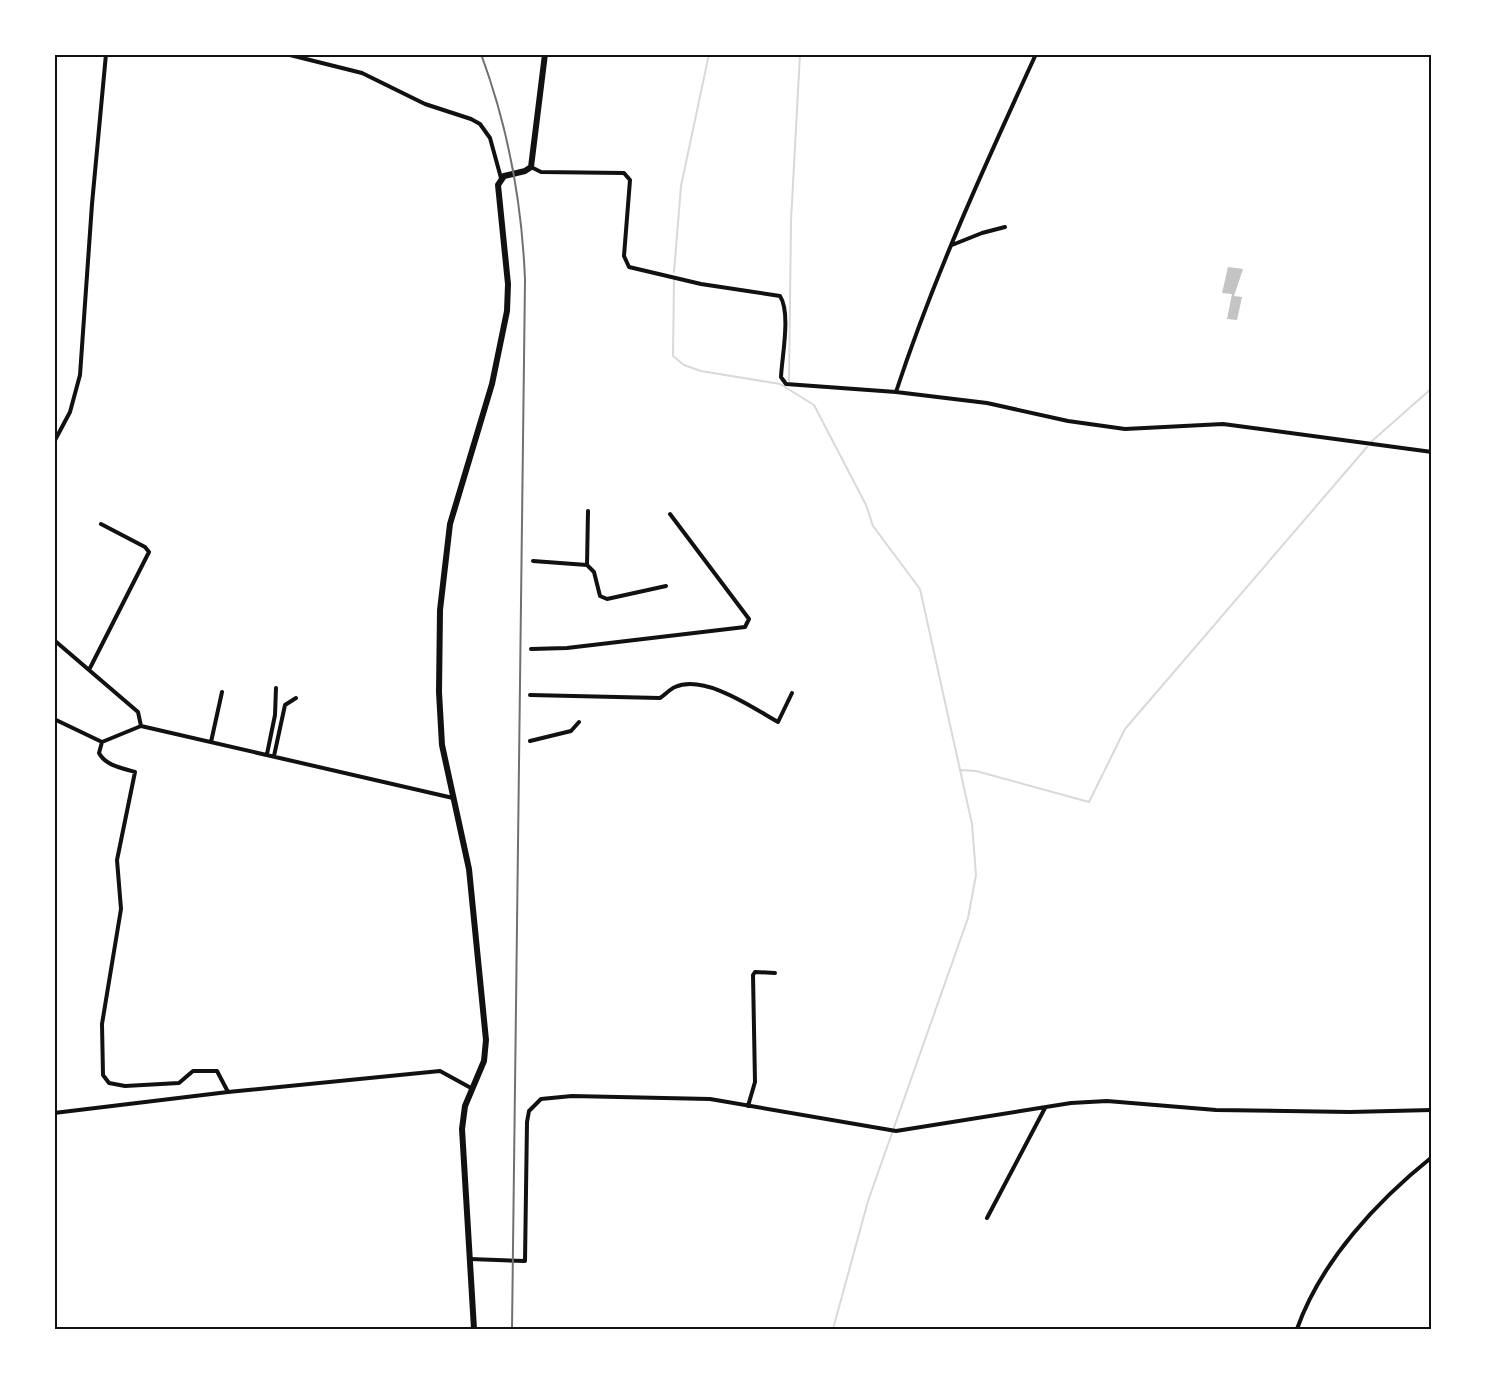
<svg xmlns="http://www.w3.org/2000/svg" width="1486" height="1383" viewBox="0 0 1486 1383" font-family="Merriweather,serif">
	<rect width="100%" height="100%" fill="#fff"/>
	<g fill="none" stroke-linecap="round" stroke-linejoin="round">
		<!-- stream -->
		<path stroke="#d9d9d9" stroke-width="2" d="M674 272 681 186 709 54
			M674 281 673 356 684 365 701 371 780 384 814 405 866 505 873 526 920 589 972 824 976 875 968 918 868 1201 833 1329
			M789 381 791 221 800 54
			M1372 441 1432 388
			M961 770 976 771 1089 802 1125 729 1367 447"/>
	</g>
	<!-- building -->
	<path fill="#c4c4c4" d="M1228 267 1243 269 1234 296 1242 297 1237 320 1227 319 1232 294 1222 293Z"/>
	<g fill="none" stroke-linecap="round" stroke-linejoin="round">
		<!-- minor -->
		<path stroke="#111" stroke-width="4" d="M286 54 362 73 425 104 471 119 480 124 490 138 501 178
			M531 167 541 172 624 173 630 180 624 256 629 267 701 284 780 296C791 313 782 356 781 377L786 384 896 392 987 403 1068 421 1125 429 1223 424 1432 452
			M952 245 982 233 1005 227
			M896 392C934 276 985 165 1036 54
			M54 442 70 412 80 375 92 204 106 54
			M533 561 587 565 588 511
			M587 565 594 572 600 596 607 599 666 586
			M54 640 138 712 141 726 453 798
			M531 649 567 648 745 627 749 619 670 514
			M90 668 149 552 145 547 101 524
			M530 695 660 698C665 695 670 689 675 687 705 674 753 708 778 722L792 693
			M54 719 102 742 141 726
			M530 741 571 731 579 722
			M102 742 99 753C106 766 122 768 135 772L117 860 121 909 102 1024 103 1075 109 1083 125 1086 179 1083 193 1071H217L228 1092
			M211 742 222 692
			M267 754 275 715 276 688
			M274 756 285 705 296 698
			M748 1106 755 1082 753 975 755 972 775 973
			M54 1113 228 1092 440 1071 471 1088
			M987 1218 1045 1108
			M470 1259 525 1261 527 1122 529 1111 541 1099 572 1096 710 1099 896 1131 1071 1103 1107 1101 1216 1110 1350 1112 1432 1110
			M1297 1329C1321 1261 1377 1201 1432 1157"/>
		<!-- secondary -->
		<path stroke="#111" stroke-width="6" d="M474 1329 462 1129 465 1106 484 1061 486 1040 469 869 442 745 439 692 440 610 450 524 492 384 507 311 508 284 498 185 504 176 525 171 531 167 545 54"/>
		<!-- rail -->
		<path stroke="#707070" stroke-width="2" d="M481 54C508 127 522 202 525 280L512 1329"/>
	</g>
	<!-- border -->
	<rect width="1486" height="1383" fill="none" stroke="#ffffff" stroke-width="111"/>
	<rect x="56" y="56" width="1374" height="1272" fill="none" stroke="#111" stroke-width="2"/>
</svg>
